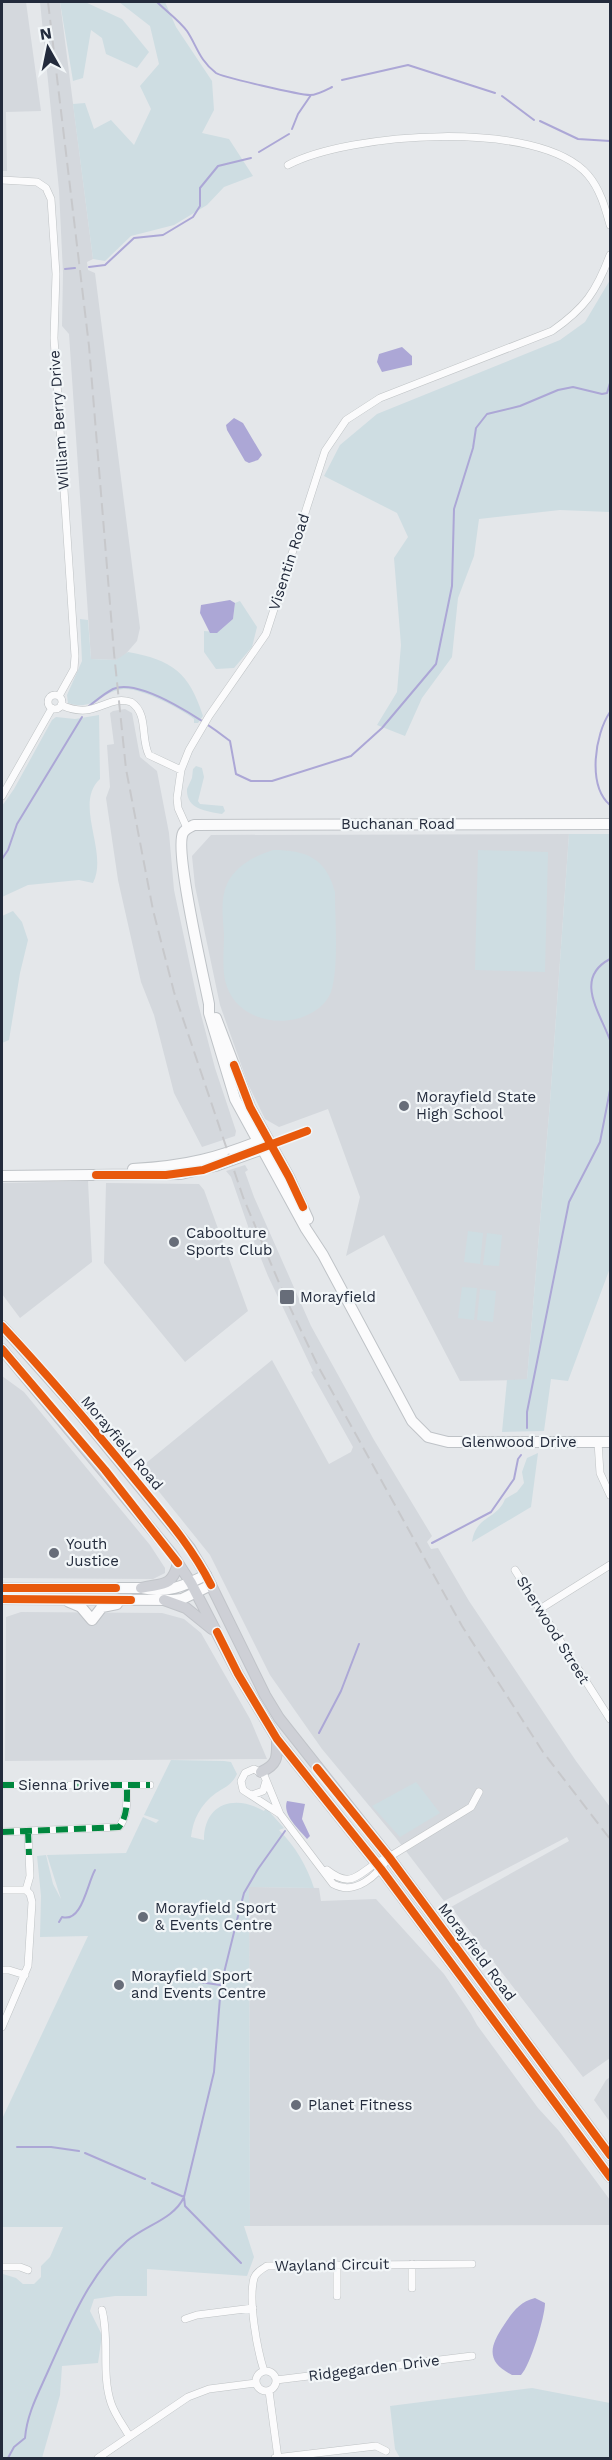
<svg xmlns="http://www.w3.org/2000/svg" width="612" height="2460" viewBox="0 0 612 2460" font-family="'Work Sans',sans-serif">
	<rect width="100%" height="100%" fill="#e4e7ea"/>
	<!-- built -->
	<path fill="#d4d8dd" d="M2 2H26L41 111 6 112 7 171H2Z
		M40 2H60L93 259 87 262 88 270 95 273 140 628 137 641 123 657 116 660 91 659 69 334 62 326 63 273 59 190Z
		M125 709 132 713 140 757 157 771 169 833 174 890 198 1003 215 1068 236 1131 235 1136 202 1147 174 1093 154 1015 141 982 118 880 106 798 110 787 107 745 114 744 110 713 113 711Z
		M569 834 550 1102 527 1380 460 1381 384 1235 346 1256 360 1197 328 1109 279 1127 265 1119 248 1084 220 1005 195 886 192 856 211 835Z
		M245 1165 248 1170 245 1172 254 1197 311 1326 374 1440 432 1536 427 1542 431 1549 438 1548 469 1601 576 1761 610 1807V2058L583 2077 451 1907 569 1841 567 1837 444 1901 396 1838 322 1749 270 1675 210 1555 140 1468 272 1360 329 1464 351 1452 353 1447 311 1372 313 1371 268 1276 249 1229 231 1177 226 1171Z
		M88 1181 92 1262 20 1318 2 1294V1183Z
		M106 1183 199 1184 204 1190 248 1311 185 1362 104 1263Z
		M2 1376 24 1392 150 1545 165 1568V1573L153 1579 2 1578Z
		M21 1612 162 1613 184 1619 201 1633 250 1719 267 1759 5 1761 6 1617Z
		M249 1887 319 1888 321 1901 376 1899 444 1974 471 2014 477 2025 538 2108 559 2131 610 2200V2225L250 2226Z
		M610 2077V2122L594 2100 606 2080Z"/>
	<!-- green -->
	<path fill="#cedde2" d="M60 2H85L122 19 149 52 137 68 106 54 102 38 91 30 83 78 73 81Z
		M119 2H165L176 27 212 81 214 110 202 133 229 139 253 176 224 187 207 205 174 225 131 236 105 261 93 259 73 104 85 103 94 129 111 120 134 145 151 109 140 86 159 64 150 26Z
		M610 280V512L560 510 479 519 474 556 458 598 452 657 422 698 405 736 377 725 397 692 401 645 394 558 408 537 397 513 324 476 340 445 377 414 560 340 585 322Z
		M240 601 257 627 252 647 234 668 216 669 204 652V631L218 632 233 619 235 603Z
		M80 619 88 620 91 659 116 660 128 652C172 660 189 672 203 716L198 723H194V719C180 708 143 689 125 689 102 690 95 712 68 703L67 695 82 661Z
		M99 715 100 779C73 804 109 852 93 883L79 880 28 885 2 897V806L14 789 52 720 56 717 75 719Z
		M196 766 202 768 204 777 198 801 200 804 223 806 225 811 222 814C206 811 186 809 187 789L192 778 193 769Z
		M569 834H610V1268L568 1381 551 1379 544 1431 502 1432 507 1380 527 1379 550 1102Z
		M273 850C306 850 326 858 335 892 335 920 339 967 331 992 325 1007 311 1015 296 1019 265 1026 232 1012 225 980 222 965 224 948 224 934 223 918 220 899 227 884 236 865 255 856 273 850Z
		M478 850 548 852 545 972 475 970Z
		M13 911 22 922 28 940 20 973 9 1040 2 1043V916Z
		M468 1231 483 1233 480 1264 464 1262Z
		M487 1233 502 1235 499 1266 483 1265Z
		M462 1287 477 1288 474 1320 458 1318Z
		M480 1289 496 1291 493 1322 477 1320Z
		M538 1453 531 1507 472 1542C476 1515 497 1520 505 1499L517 1492 524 1483 522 1472 527 1458Z
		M171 1760 224 1761 231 1762 237 1774C232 1785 225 1787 216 1793 201 1804 193 1819 191 1837L204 1840C204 1803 235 1794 264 1811L266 1808 284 1828 279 1830C295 1846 307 1866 314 1888L249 1887 250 2226H244L254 2257 247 2276 147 2269V2296H115L94 2299 90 2311 102 2335 98 2363 62 2366 60 2395 42 2458H2L3 2274 16 2278 23 2284H34L41 2277V2266L50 2257 63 2227H2V2119L88 1936 40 1937 41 1896 37 1856 46 1855 53 1884 61 1899 47 1855 126 1853 143 1817 156 1823 159 1820 144 1815Z
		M416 1782 440 1813 400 1837 372 1806Z
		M532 2388 610 2403V2458H400L395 2449 390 2406Z"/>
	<!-- water -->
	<path fill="#aca7d6" d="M402 347 412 356V365L382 372 377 362 379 354Z
		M234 418 243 423 262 455 258 460 249 463 245 461 227 430 226 425Z
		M230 600 235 603 233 619 217 633H210L200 613 201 605Z
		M287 1801 305 1804 302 1819 310 1836 307 1839C299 1829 282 1815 287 1801Z
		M535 2298 545 2303C545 2317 530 2366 521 2375H512C486 2362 489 2347 504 2325 512 2313 519 2302 535 2298Z"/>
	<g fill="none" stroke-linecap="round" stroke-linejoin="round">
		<!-- stream -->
		<path stroke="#aca7d6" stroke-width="2" d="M157 2C166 11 179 20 187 31 197 46 199 60 216 73 222 77 300 95 310 95 317 95 326 90 332 87
			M342 80 408 65 495 93
			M502 96 534 120
			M540 121 578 139 610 141
			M292 129 298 114 311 95
			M259 152 289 134
			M89 267 105 265 134 238 163 235 193 217 200 206V188L218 166 251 158
			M65 269 75 268
			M89 706C97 700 105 693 113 689 141 677 208 724 230 741L236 774 251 781H272L351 756 382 728 436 664 452 586 454 509 473 448 476 428 487 414 520 406 558 390 573 387 602 394 607 393 610 383
			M610 712C595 734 587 785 610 805
			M2 859 8 850 17 824 82 717
			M610 959C574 978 599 1011 610 1040
			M527 1428V1412L569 1202 600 1142 610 1090V1072
			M432 1543 491 1512 514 1479 518 1459 521 1455
			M319 1733 341 1691 359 1644
			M59 1922 62 1917C82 1923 87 1884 95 1870
			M179 1979 220 1985
			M17 2147H51L79 2151
			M85 2153 145 2179
			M241 2263 185 2206 184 2197 214 2072 221 1985 239 1912 244 1893 258 1869 285 1831
			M8 2458 14 2447 25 2438C27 2413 39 2392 49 2369 69 2325 89 2274 127 2241 146 2225 174 2219 184 2197L152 2183"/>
		<defs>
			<path id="street" d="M288 165C348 133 539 118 588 175 600 189 605 207 610 225
				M2 180 37 182 46 188 51 199 56 274 54 338 75 656 74 669 59 696
				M48 702a7 7 0 1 1 14 0a7 7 0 1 1-14 0Z
				M61 705C97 721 105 694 131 702 149 714 140 738 149 755L181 770
				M2 796 52 708
				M187 828 178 808 177 798 181 770 189 750 209 716 266 634 325 451 346 420 380 398 552 331C585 308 596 292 610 255
				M598 1442 600 1473 610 1495
				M515 1570 610 1719
				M540 1609 610 1565
				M2 1785H150
				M252 1795 263 1791 266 1781
				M280 1814 264 1775 254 1769 245 1773 241 1781 243 1790 280 1814 333 1884C355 1896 377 1876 389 1857
				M2 1832 119 1827C128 1816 127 1799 127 1785
				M327 1870C356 1893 360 1867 389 1857L471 1807 479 1792
				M2 1890H26
				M2 1970H9L25 1975
				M2 2027 28 1966 32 1902 30 1894 26 1890 30 1876 28 1831
				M412 2264V2288
				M337 2265V2296
				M2 2267H20L28 2270
				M102 2310C110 2340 101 2373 111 2403 115 2415 123 2425 129 2436
				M185 2319 197 2315 253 2308
				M256 2381a10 10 0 1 1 20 0a10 10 0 1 1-20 0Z
				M264 2371C257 2349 248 2300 254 2278 256 2272 262 2269 267 2266L472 2264
				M276 2380 472 2356
				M269 2391 278 2458
				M98 2458 188 2397 209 2389 256 2383
				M275 2458 376 2446 386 2451"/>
			<path id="secondary" d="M610 824 194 825C190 827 185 829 183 833 174 851 204 978 209 1004V1013L235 1099 306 1229 323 1255 412 1421 428 1437 448 1442H610
				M216 1018 250 1107 289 1177 308 1219
				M133 1169C188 1166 217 1158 267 1138
				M2 1176 181 1174 215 1166 271 1146
				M2 1588H141C166 1594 184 1586 206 1575
				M2 1599 173 1600 182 1599 211 1585
				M69 1602 81 1607 92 1620 102 1607 117 1604"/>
			<path id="primary" d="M2 1326 76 1409 190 1548 206 1575 265 1695 279 1718 389 1857 610 2155
				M2 1349 172 1554 191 1583 238 1674 277 1739 381 1869 610 2177
				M141 1588C162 1583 172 1588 178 1563
				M164 1600 186 1608 212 1629
				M261 1772C279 1764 277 1756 277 1739"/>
		</defs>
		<!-- street casing -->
		<use href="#street" stroke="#bfc3c5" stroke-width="8"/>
		<!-- secondary casing -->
		<use href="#secondary" stroke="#bfc3c7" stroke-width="12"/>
		<!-- primary casing -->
		<use href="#primary" stroke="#c1c4c9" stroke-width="12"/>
		<!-- street -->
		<use href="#street" stroke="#fbfbfc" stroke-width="7"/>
		<!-- secondary -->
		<use href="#secondary" stroke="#fbfbfc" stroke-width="10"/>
		<!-- primary -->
		<use href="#primary" stroke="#ced0d6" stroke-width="10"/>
		<!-- rail -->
		<path stroke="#c7c8cb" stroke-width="2" stroke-dasharray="12 6" stroke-linecap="butt" d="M48 2 89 346 114 653 126 769 153 910 174 992 243 1197 285 1297 319 1368 462 1626 543 1752 610 1839"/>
		<!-- quiet -->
		<path stroke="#00873e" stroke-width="6" stroke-dasharray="12 6" stroke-linecap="butt" d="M2 1785H150
			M28 1831 29 1855
			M2 1832 119 1827C128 1816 127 1799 127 1785"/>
		<defs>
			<path id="cycleway" d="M234 1065 250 1107 289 1177 303 1207
				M96 1175H166L203 1170 307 1131
				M2 1326C49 1376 93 1428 137 1482 164 1515 192 1547 211 1585
				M2 1349 105 1470 178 1563
				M2 1588H116
				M2 1599 131 1600
				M217 1632 238 1674 277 1739 381 1869 610 2177
				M317 1768 389 1857 610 2155"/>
		</defs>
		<!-- cycleway casing -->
		<use href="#cycleway" stroke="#f2f6f8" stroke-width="11"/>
		<!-- cycleway -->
		<use href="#cycleway" stroke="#e8590c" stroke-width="8"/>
	</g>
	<!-- markers -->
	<g fill="#676d79" stroke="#f2f6f8" stroke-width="2">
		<circle cx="404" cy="1106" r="6"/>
		<circle cx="174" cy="1242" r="6"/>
		<rect x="279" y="1289" width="16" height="16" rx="3"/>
		<circle cx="54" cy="1553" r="6"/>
		<circle cx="143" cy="1917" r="6"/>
		<circle cx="119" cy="1985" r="6"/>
		<circle cx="296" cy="2105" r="6"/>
	</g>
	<g text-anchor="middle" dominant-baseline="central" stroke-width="4.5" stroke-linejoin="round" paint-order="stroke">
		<!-- street labels -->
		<g font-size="15" fill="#232b3c" stroke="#f2f6f8">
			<text transform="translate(59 420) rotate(-94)">William Berry Drive</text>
			<text transform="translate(289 562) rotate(-72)">Visentin Road</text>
			<text x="398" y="824">Buchanan Road</text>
			<text x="519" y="1442">Glenwood Drive</text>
			<text transform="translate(122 1443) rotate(50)">Morayfield Road</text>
			<text transform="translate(553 1630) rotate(58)">Sherwood Street</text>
			<text x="64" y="1785">Sienna Drive</text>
			<text transform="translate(477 1952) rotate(53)">Morayfield Road</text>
			<text transform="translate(332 2265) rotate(-1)">Wayland Circuit</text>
			<text transform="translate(374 2368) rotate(-7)">Ridgegarden Drive</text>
		</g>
		<!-- poi labels -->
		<g font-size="15" fill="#232b3c" stroke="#f2f6f8" text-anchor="start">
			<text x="416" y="1097">Morayfield State<tspan x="416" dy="17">High School</tspan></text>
			<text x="186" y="1233">Caboolture<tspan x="186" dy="17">Sports Club</tspan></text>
			<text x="300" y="1297">Morayfield</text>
			<text x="66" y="1544">Youth<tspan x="66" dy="17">Justice</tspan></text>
			<text x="155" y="1908">Morayfield Sport<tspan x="155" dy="17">&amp; Events Centre</tspan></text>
			<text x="131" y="1976">Morayfield Sport<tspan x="131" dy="17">and Events Centre</tspan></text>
			<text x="308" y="2105">Planet Fitness</text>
		</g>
	</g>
	<!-- border -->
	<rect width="612" height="2460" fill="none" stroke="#232b3c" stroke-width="6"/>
	<!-- north arrow -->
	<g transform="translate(48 48) rotate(351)" stroke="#f2f6f8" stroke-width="4.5" paint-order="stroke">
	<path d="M0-4.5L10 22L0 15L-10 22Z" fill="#232b3c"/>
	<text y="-9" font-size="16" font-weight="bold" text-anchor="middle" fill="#232b3c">N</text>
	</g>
</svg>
